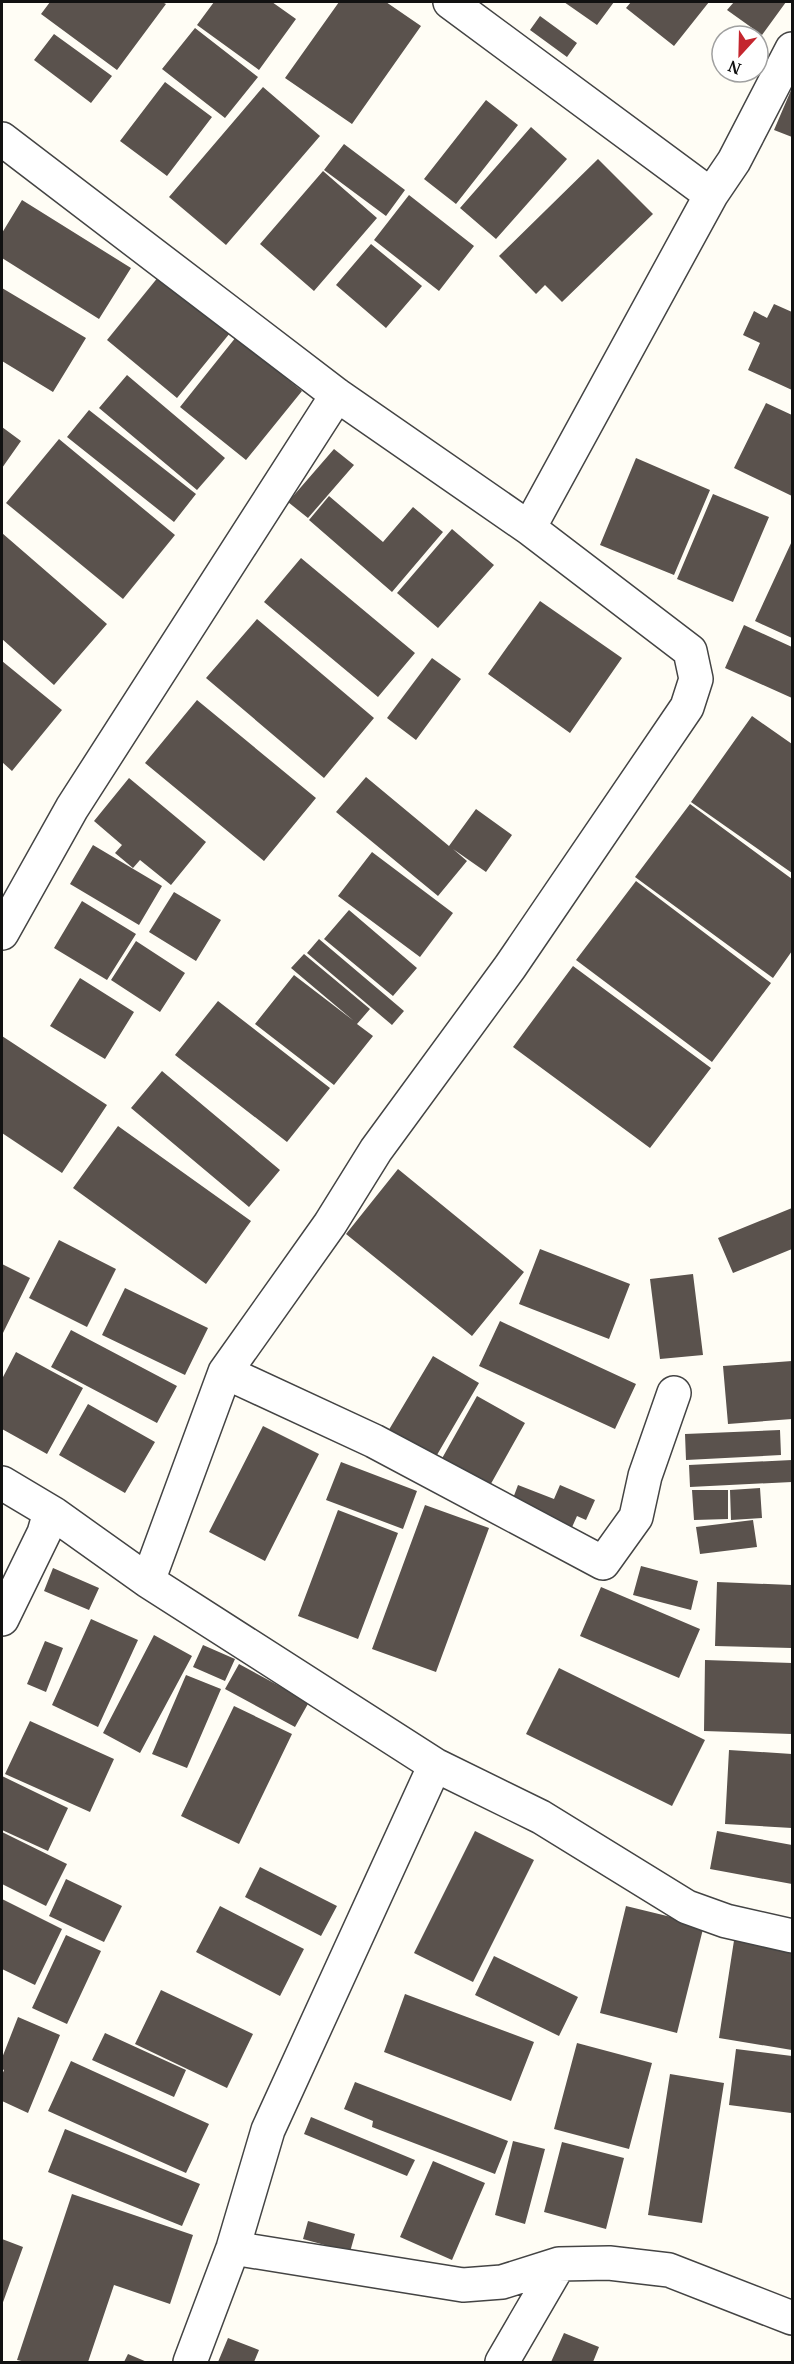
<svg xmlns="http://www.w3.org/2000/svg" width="794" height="2364" viewBox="0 0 794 2364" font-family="'PT Serif',serif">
	<rect width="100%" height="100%" fill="#fffdf5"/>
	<!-- building -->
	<path fill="#5a524d" d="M50 2H162L166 4 117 70 41 14Z
		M214 2H272L296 19 259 70 197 25Z
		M339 2H386L421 26 352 124 285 78Z
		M564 2H614L597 25Z
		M631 2H709L674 46 626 8Z
		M734 2H786L762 35 727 10Z
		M540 16 577 43 567 57 530 30Z
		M195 28 258 77 225 118 162 69Z
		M54 34 112 76 91 103 34 60Z
		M165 82 212 117 167 176 120 141Z
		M263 87 320 136 226 245 169 197Z
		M792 88V137L774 130Z
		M486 100 518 125 456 204 424 179Z
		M531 127 567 159 496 239 460 208Z
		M344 144 405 190 386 216 324 170Z
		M598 159 653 214 562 302 545 285 536 294 499 256Z
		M323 171 377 218 314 291 260 244Z
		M409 195 474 246 439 291 374 240Z
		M22 200 131 268 99 319 2 258V233Z
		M371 244 422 286 386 328 336 285Z
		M159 276 230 333 177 398 107 340Z
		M2 288 86 338 53 392 2 361Z
		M774 304 792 312V390L748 370 760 343 743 335 754 311 767 318Z
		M236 337 302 391 246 460 180 407Z
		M127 375 225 458 197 490 99 408Z
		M766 403 792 415V496L734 468Z
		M89 410 196 494 174 522 67 437Z
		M2 427 21 441 2 468Z
		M59 439 175 535 123 599 6 503Z
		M334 449 354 465 308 518 288 502Z
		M636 458 710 490 674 575 600 545Z
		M713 494 769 517 733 602 677 579Z
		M329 496 383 542 413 507 443 532 392 592 309 520Z
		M452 529 494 565 438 628 397 593Z
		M2 533 107 624 54 685 2 639Z
		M792 541V638L755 621Z
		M301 558 415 653 378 697 264 602Z
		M540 601 622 658 570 733 488 674Z
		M257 619 374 718 324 778 206 678Z
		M744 625 792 647V698L725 668Z
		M432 658 461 679 416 740 387 718Z
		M2 661 62 710 12 771 2 762Z
		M197 700 316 798 264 861 145 763Z
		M752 716 792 744V873L691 802Z
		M366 777 449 846 476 809 512 835 486 872 453 849 467 861 438 896 336 812Z
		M129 778 206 842 171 885 140 860 133 868 115 853 122 845 94 821Z
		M690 804 792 879V951L773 978 635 877Z
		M93 845 162 886 139 925 70 884Z
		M372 852 453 913 420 957 338 896Z
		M636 881 771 983 712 1062 576 960Z
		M174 892 221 920 196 961 149 932Z
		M82 901 136 934 107 980 54 948Z
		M349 910 417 968 393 996 324 939Z
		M319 939 404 1011 392 1025 307 953Z
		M136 941 185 973 160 1012 111 980Z
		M304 954 370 1009 357 1024 373 1036 334 1085 255 1024 294 975 354 1021 291 968Z
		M573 966 711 1068 650 1148 513 1047Z
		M80 978 134 1012 105 1059 50 1026Z
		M218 1001 330 1088 287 1142 175 1055Z
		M2 1036 107 1105 62 1173 2 1133Z
		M162 1071 280 1170 249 1207 131 1108Z
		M118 1126 251 1221 206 1284 73 1188Z
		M398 1169 524 1272 472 1336 346 1234Z
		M792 1208V1249L733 1273 718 1238Z
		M59 1240 116 1269 87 1327 29 1298Z
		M540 1249 630 1284 609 1339 519 1304Z
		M2 1264 30 1278 2 1335Z
		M693 1274 703 1355 660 1359 650 1279Z
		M125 1288 208 1328 185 1375 102 1335Z
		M500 1321 636 1384 615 1429 479 1366Z
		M71 1330 177 1386 157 1423 51 1367Z
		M16 1352 83 1388 47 1454 2 1429V1379Z
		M433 1356 479 1383 434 1460 387 1433Z
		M792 1361V1419L728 1424 723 1366Z
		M477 1396 525 1423 488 1489 440 1462Z
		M88 1404 155 1442 125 1493 59 1455Z
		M263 1426 319 1454 265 1561 209 1532Z
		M780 1430 781 1455 686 1460 685 1434Z
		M792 1460V1482L690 1487 689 1465Z
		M341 1462 417 1491 403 1529 326 1500Z
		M518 1485 554 1499 560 1485 595 1500 586 1520 577 1516 569 1534 509 1509Z
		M760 1488 762 1518 731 1520 730 1490Z
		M692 1490H728V1519L694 1520Z
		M425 1505 489 1528 436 1672 372 1649Z
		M338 1510 398 1533 358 1639 298 1616Z
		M753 1520 757 1547 700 1554 696 1527Z
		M641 1566 698 1581 691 1610 633 1595Z
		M53 1568 99 1588 89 1610 44 1591Z
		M717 1582 792 1585V1648L715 1646Z
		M601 1587 700 1629 679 1678 580 1636Z
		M91 1619 138 1640 98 1727 52 1705Z
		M154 1635 192 1656 140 1753 103 1733Z
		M45 1641 63 1648 46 1692 27 1684Z
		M203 1645 235 1659 225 1681 193 1667Z
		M705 1660 792 1663V1734L704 1731Z
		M239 1664 309 1702 295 1727 225 1689Z
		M559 1668 705 1740 672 1806 526 1734Z
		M186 1675 221 1689 187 1768 152 1754Z
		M234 1706 292 1734 239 1844 181 1816Z
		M30 1721 114 1759 90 1812 5 1774Z
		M729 1750 792 1754V1828L725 1824Z
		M2 1776 68 1808 48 1851 2 1830Z
		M475 1831 534 1860 473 1982 414 1953Z
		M717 1831 792 1845V1884L710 1869Z
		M2 1832 67 1864 46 1906 2 1884Z
		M260 1867 337 1906 321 1936 245 1897Z
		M66 1879 122 1906 104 1942 49 1916Z
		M2 1899 62 1929 35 1985 2 1969Z
		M220 1906 304 1949 280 1996 196 1952Z
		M626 1906 704 1925 677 2033 600 2013Z
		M735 1934 792 1943V2050L719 2038Z
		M66 1935 101 1951 67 2024 32 2008Z
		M494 1956 578 1997 559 2036 475 1995Z
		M161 1990 253 2034 227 2088 135 2044Z
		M405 1994 534 2042 511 2101 384 2052Z
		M18 2017 60 2035 28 2113 2 2101V2075L4 2070 2 2069V2058Z
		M105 2033 186 2070 174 2097 92 2060Z
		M577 2043 652 2063 629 2149 554 2129Z
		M736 2049 792 2056 791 2113 729 2105Z
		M71 2061 209 2124 186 2173 48 2111Z
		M670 2074 724 2083 702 2223 648 2215Z
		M355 2082 508 2141 495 2174 372 2127 373 2121 344 2109Z
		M311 2117 415 2160 407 2176 304 2134Z
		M65 2129 200 2184 182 2226 48 2172Z
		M513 2141 545 2149 525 2224 495 2215Z
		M562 2142 624 2158 606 2229 544 2212Z
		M433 2161 485 2183 452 2260 400 2237Z
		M72 2194 193 2235 170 2304 114 2285 88 2362H26L17 2360Z
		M308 2221 355 2234 350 2252 303 2239Z
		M2 2239 23 2247 2 2305Z
		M564 2333 599 2347 593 2362H551Z
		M228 2338 259 2350 254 2362H218Z
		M128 2354 147 2362H124Z"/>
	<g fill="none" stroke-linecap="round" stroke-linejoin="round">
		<defs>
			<path id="minor" d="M450 2 711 195
				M2 139 337 395 529 528 690 651 696 679 687 707 510 967 376 1150 330 1224 225 1372 148 1581
				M529 528 711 195 734 161 792 49
				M2 933 72 808 337 395
				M225 1372 374 1441 603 1563 636 1517 645 1476 674 1393
				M2 1483 54 1514 148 1581 435 1765 541 1817 687 1907 726 1921 792 1936
				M2 1619 44 1533 48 1519 54 1514
				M233 2248 463 2285 502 2282 559 2264 609 2263 669 2270 792 2318
				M190 2362 233 2248 268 2130 435 1765
				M502 2362 559 2264"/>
		</defs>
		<!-- minor casing -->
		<use href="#minor" stroke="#444" stroke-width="36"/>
		<!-- minor -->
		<use href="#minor" stroke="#fff" stroke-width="33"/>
	</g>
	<!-- border -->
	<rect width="794" height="2364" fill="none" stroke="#111111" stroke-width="6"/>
	<!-- north arrow -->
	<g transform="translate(740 54) rotate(202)"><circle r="28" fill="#ffffff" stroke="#a0a0a0" stroke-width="1.5"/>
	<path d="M0-4.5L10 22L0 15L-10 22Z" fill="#c4262e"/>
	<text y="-9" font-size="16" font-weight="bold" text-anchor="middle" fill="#111111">N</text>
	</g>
</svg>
